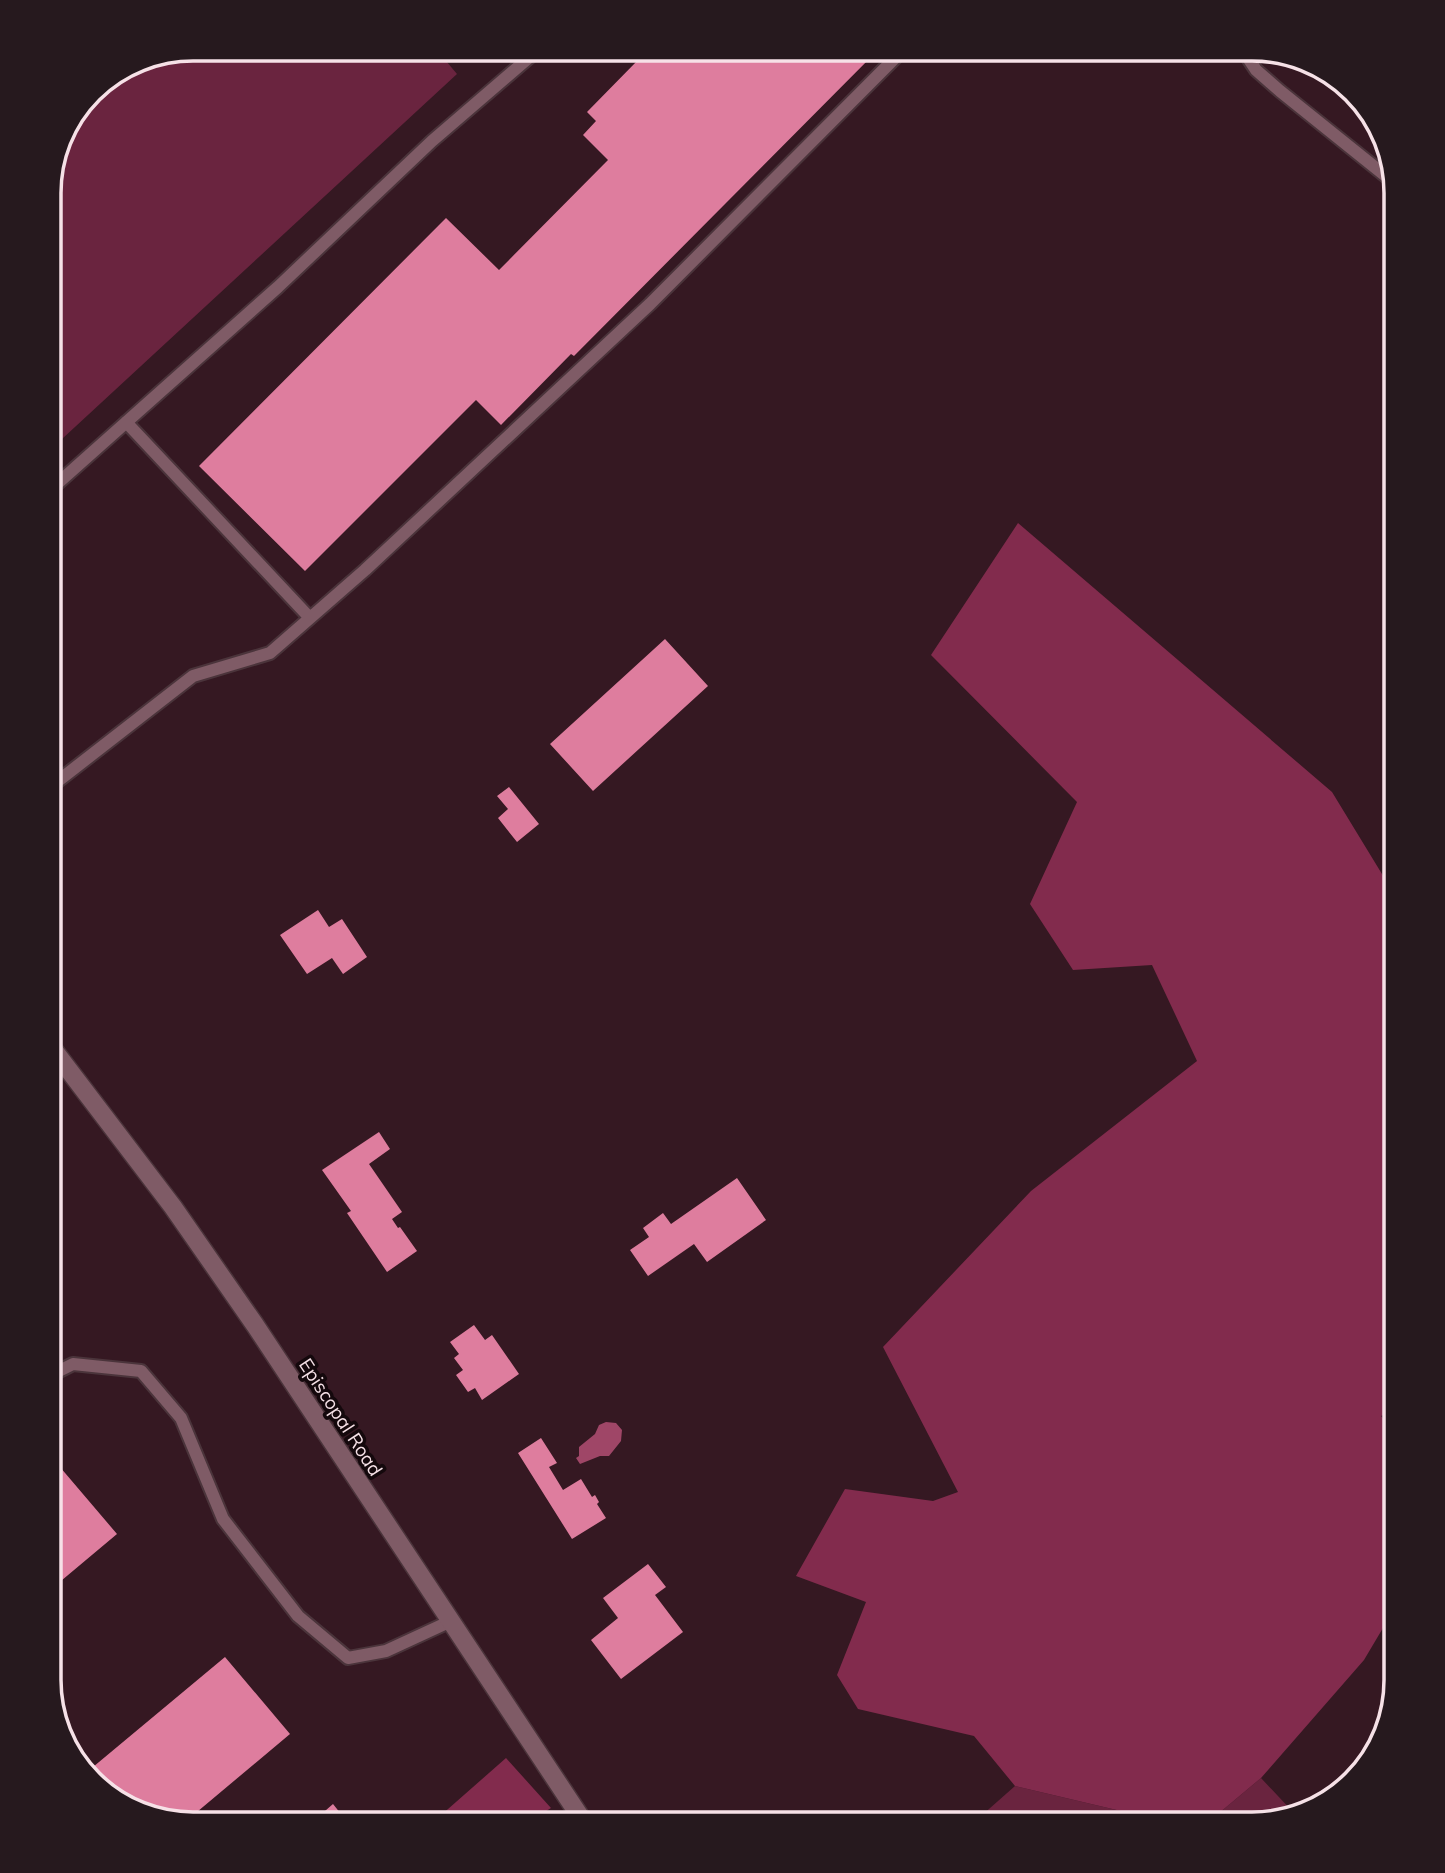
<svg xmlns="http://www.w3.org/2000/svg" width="1445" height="1873" viewBox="0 0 1445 1873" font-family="Mulish,sans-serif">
	<rect width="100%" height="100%" fill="#351822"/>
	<!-- green -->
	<path fill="#6a243f" d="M194 49H436L457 74 49 451V184L64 129 98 85 139 60Z
		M1261 1778 1293 1812 1252 1824H1206Z
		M1015 1786 1142 1816 1193 1824H972Z"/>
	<!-- forest -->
	<path fill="#822b4d" d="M1018 523 1332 792 1396 897V1410L1381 1416 1396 1431V1606L1364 1660 1261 1778 1206 1824 1142 1816 1015 1786 974 1736 858 1709 837 1675 866 1602 796 1576 845 1489 933 1501 958 1492 883 1347 1031 1191 1197 1061 1152 965 1073 970 1030 904 1077 802 931 655Z
		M506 1758 551 1808 526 1824H431Z"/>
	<!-- water -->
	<path fill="#9f4667" d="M606 1422 616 1423 622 1430 621 1441 609 1456H600L580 1464 576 1458 579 1456V1447L595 1434 599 1425Z"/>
	<!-- building -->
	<path fill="#de7d9e" d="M625 49H879L574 356 571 354 501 425 476 400 305 571 199 466 446 218 499 270 608 160 583 135 596 121 587 112 637 61Z
		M1377 130 1381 145 1371 137Z
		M665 639 708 686 593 791 550 744Z
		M509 787 539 824 517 842 498 818 508 809 497 796Z
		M318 910 329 927 342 919 367 957 343 974 332 958 307 974 280 935Z
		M379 1132 390 1149 369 1164 402 1212 392 1219 398 1228 400 1227 417 1251 387 1272 347 1213 351 1211 322 1170Z
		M737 1178 766 1220 707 1262 694 1244 648 1276 630 1250 649 1237 643 1228 663 1213 671 1224Z
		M474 1325 485 1340 492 1335 519 1374 482 1400 475 1388 468 1392 456 1375 463 1370 454 1358 459 1354 450 1342Z
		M541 1438 557 1463 549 1467 563 1490 581 1479 592 1497 595 1495 599 1502 597 1504 606 1518 572 1539 518 1453Z
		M54 1460 117 1534 49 1591V1464Z
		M648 1564 666 1587 655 1595 683 1632 621 1679 591 1640 618 1618 603 1598Z
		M225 1657 290 1734 185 1822 122 1805 87 1772Z
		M333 1804 349 1824H310Z"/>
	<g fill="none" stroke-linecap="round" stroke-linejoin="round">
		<defs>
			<path id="lane" d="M1242 49 1256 70 1280 91 1392 181
				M126 422 310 618
				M49 491 278 287 432 141 539 49
				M49 788 193 676 270 653 365 570 650 304 904 49
				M49 1376 73 1364 141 1371 181 1418 223 1519 298 1616 348 1658 386 1651 451 1621"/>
			<path id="secondary" d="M49 1044 173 1207 255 1325 585 1824"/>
		</defs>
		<!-- lane casing -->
		<use href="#lane" stroke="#4b343b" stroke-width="16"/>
		<!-- secondary casing -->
		<use href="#secondary" stroke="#4b343b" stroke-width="21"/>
		<!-- lane -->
		<use href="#lane" stroke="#7f5b66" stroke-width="12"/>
		<!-- secondary -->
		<use href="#secondary" stroke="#7f5b66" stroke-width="18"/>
	</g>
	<g text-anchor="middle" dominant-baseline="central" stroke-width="7" stroke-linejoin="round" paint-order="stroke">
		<!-- street labels -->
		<g font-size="19" fill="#f6e1e7" stroke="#14080c">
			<text transform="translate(341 1417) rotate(57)">Episcopal Road</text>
		</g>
	</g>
	<!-- crop -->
	<path d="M0 0H1445V1873H0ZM193 61H1252A132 132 0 0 1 1384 193V1680A132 132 0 0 1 1252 1812H193A132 132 0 0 1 61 1680V193A132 132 0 0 1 193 61Z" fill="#26191e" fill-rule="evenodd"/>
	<path fill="none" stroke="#f6e1e7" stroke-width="3.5" d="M193 61H1252A132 132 0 0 1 1384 193V1680A132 132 0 0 1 1252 1812H193A132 132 0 0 1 61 1680V193A132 132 0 0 1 193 61Z"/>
</svg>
